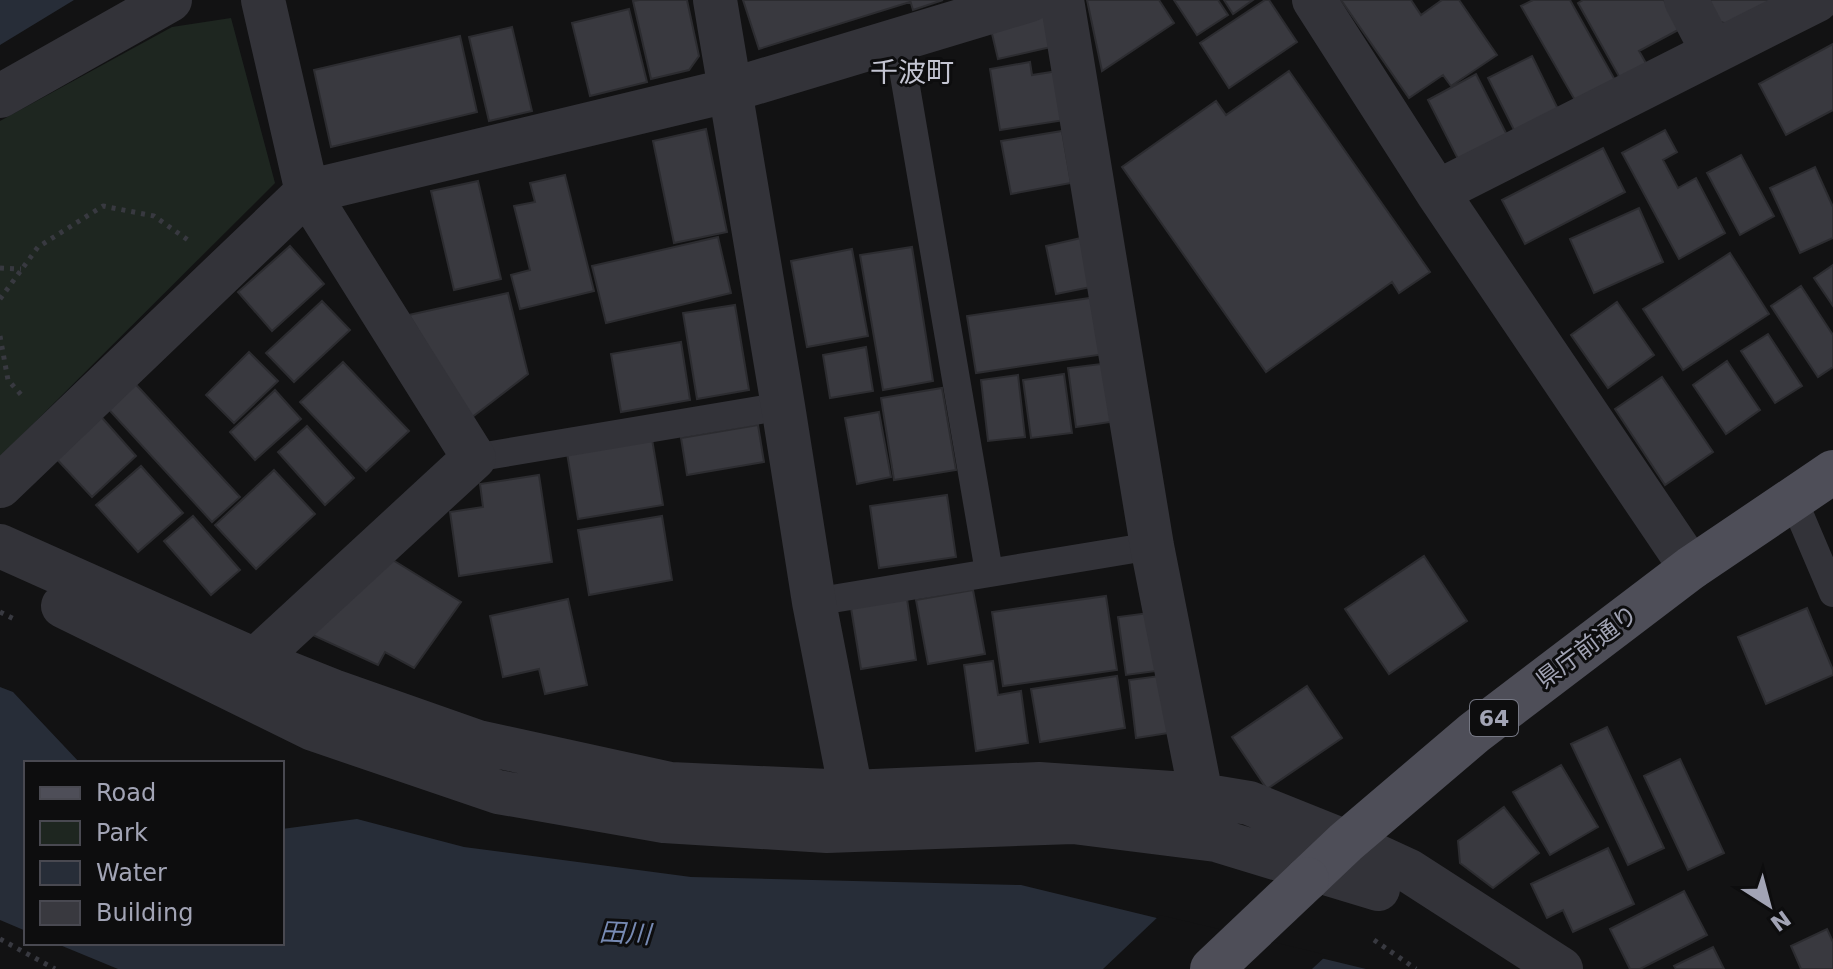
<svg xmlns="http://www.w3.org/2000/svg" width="1833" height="969" viewBox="0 0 1833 969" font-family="'DejaVu Sans','Noto Sans JP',sans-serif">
	<rect width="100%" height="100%" fill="#121213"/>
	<!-- green -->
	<path fill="#1e2620" d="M231 18 275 183 0 457V121L172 27Z"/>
	<!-- water -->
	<path fill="#272d38" d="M0 0H74L0 45Z
		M0 687 13 692 80 763H26V931L0 920Z
		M357 819 464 847 691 877 1021 885 1366 969H118L55 943H282V829Z"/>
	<!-- pier -->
	<path fill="#121213" d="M1160 915 1327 955 1312 969H1103Z"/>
	<!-- building -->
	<path fill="#39393f" stroke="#2c2c30" stroke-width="2" d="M639 0H687L699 56 689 70 651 79 633 1Z
		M743 0H910V2L759 49Z
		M910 0H943L913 10Z
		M1087 0H1159L1174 23 1102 71Z
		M1174 0H1218L1228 15 1197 35Z
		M1224 0H1253L1233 14Z
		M1265 0H1269L1297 42 1229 88 1200 43Z
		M1341 0H1411L1421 15 1442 0H1459L1497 55 1451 86 1443 75 1409 98Z
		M1533 0H1570L1615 80 1576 102 1521 6Z
		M1583 0H1664L1680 29 1639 51 1647 65 1621 80 1578 3Z
		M1704 0H1778L1730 25 1715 20Z
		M629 9 647 82 590 96 572 23Z
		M1043 9 1051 47 998 59 989 21Z
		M512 27 532 111 489 121 469 37Z
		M460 36 477 112 331 147 314 70Z
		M1833 44V110L1786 135 1759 84Z
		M1532 56 1559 111 1516 134 1488 78Z
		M1030 62 1032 75 1058 71 1065 120 1000 130 990 69Z
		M1289 71 1430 272 1399 293 1392 282 1266 372 1122 167 1216 101 1226 115Z
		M1476 74 1508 137 1459 161 1428 100Z
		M706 129 727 232 674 243 653 141Z
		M1665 130 1677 152 1663 160 1678 188 1696 178 1725 233 1679 259 1622 153Z
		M1062 131 1071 183 1011 194 1001 141Z
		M1603 148 1625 192 1525 244 1502 200Z
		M1741 155 1774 216 1740 235 1707 173Z
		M1815 167 1833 207V238L1800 253 1770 188Z
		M565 175 594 291 520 309 511 275 530 270 514 206 535 202 530 183Z
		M478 181 501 279 454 290 431 191Z
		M1639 208 1663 262 1594 293 1570 239Z
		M718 237 731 293 606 323 592 266Z
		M1081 238 1091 287 1056 294 1046 246Z
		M290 246 324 284 272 331 238 292Z
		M912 247 933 381 883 390 860 255Z
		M852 249 868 336 807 347 791 261Z
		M1730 253 1769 314 1683 370 1643 309Z
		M1833 265V306L1814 278Z
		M1801 286 1833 335V367L1818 377 1771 306Z
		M508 293 528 374 471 418 409 315Z
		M1097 297 1105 354 976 373 967 316Z
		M322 301 350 330 294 382 266 353Z
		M1617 302 1654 355 1608 388 1571 335Z
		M735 305 749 390 697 399 683 313Z
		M1768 334 1802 386 1775 403 1741 351Z
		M681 342 690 400 621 412 611 354Z
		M866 347 873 391 830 398 823 355Z
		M249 352 278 381 234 423 206 395Z
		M1727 361 1760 410 1726 434 1693 385Z
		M343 362 409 431 366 471 300 402Z
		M1109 363 1117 421 1076 427 1068 368Z
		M1064 374 1072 433 1031 438 1023 380Z
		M1018 375 1025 437 988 441 981 380Z
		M129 377 240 497 212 522 102 402Z
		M1662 377 1713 452 1665 485 1615 409Z
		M942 388 956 470 894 480 881 398Z
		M275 390 301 419 255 460 230 432Z
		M97 412 136 456 92 497 52 454Z
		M879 412 891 477 857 484 845 418Z
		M758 425 764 462 687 475 681 438Z
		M307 426 354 478 325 505 278 452Z
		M652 439 663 505 578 519 567 453Z
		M141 466 183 513 138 552 96 505Z
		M274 470 315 514 256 569 215 525Z
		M539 475 552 562 459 576 450 512 483 507 480 484Z
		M947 495 956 557 879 568 870 506Z
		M193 516 240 570 211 595 164 541Z
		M662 516 672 580 589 595 578 530Z
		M383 554 461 602 414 668 385 652 378 665 306 632Z
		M1424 556 1467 621 1389 674 1345 609Z
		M973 590 985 654 928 664 916 600Z
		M1106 596 1117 670 1003 686 992 612Z
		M568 599 587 685 545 694 539 669 503 677 490 616Z
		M907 599 916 660 861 669 851 608Z
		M1807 608 1833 670V675L1766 704 1738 637Z
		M1156 612 1164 670 1126 675 1118 617Z
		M993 661 998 695 1021 691 1028 743 976 751 964 665Z
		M1167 675 1175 732 1136 738 1129 680Z
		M1117 676 1125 728 1040 742 1031 689Z
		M1307 686 1342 738 1267 789 1232 737Z
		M1607 727 1664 848 1628 865 1571 744Z
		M1680 759 1724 853 1688 870 1644 776Z
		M1561 765 1598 827 1550 855 1513 792Z
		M1504 807 1539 853 1493 888 1460 863 1458 841Z
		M1608 848 1634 904 1573 932 1563 910 1547 918 1531 884Z
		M1684 891 1707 935 1640 969H1630L1610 929Z
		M1827 929 1833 942V969H1801L1791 946Z
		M1713 947 1724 969H1676L1674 966Z"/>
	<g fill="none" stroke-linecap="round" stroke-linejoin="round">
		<!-- path -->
		<path stroke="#383940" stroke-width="5" stroke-dasharray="4 6" stroke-linecap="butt" d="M0 268 21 269
			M0 299 38 247 103 206 154 216 188 240
			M0 336 8 380 23 397
			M0 612 14 619
			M0 939 55 969
			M1374 940 1416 969"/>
		<!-- service -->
		<path stroke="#333339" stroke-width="28" d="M898 40 989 572
			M474 458 783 406
			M1793 499 1833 593
			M814 602 1152 546"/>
		<!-- minor -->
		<path stroke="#333339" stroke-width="44" d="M715 0 783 406 814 602 851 792
			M1062 0 1152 546 1201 795
			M1314 0 1437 192 1691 568
			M1686 0 1713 52
			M0 96 170 0
			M1437 192 1817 0
			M0 486 307 192 731 90 1030 0
			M0 546 255 660 333 691 478 742 670 784 851 792 1039 784 1201 795 1249 803 1346 842 1409 871 1561 969
			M63 606 313 729 498 792 664 821 827 831 1073 822 1216 840 1378 889
			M255 660 474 458 307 192 263 0"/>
		<!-- primary -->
		<path stroke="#4e4e58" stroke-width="44" d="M1307 879 1346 842 1474 733 1691 568 1833 472"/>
		<!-- primary-bridge -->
		<path stroke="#4e4e58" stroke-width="44" d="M1212 969 1307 879"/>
	</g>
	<g text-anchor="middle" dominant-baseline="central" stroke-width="6" stroke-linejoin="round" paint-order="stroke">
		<!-- shield labels -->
		<rect fill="#0d0d0e" stroke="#757783" stroke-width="2" x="1470" y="700" width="48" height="36" rx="6"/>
		<g font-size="22" font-weight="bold" fill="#a2a4b5">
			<text x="1494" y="718">64</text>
		</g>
		<!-- street labels -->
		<g font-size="24" fill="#a2a4b5" stroke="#0d0d0e">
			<text transform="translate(1587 647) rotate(-37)">県庁前通り</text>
		</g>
		<!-- water labels -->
		<g font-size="26" font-style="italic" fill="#778ab3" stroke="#0d0d0e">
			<text transform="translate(625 933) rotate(3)">田川</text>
		</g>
		<!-- quarter labels -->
		<g font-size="28" fill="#c3c4d1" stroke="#0d0d0e">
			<text x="912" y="72">千波町</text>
		</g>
	</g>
	<!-- legend -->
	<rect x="24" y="761" width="260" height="184" fill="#0d0d0e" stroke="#494951" stroke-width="2"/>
	<rect x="40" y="787" width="40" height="12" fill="#4e4e58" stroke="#494951" stroke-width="2"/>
	<text x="96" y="801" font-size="24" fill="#a2a4b5">Road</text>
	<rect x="40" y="821" width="40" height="24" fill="#1e2620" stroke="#494951" stroke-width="2"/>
	<text x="96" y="841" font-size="24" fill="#a2a4b5">Park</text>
	<rect x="40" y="861" width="40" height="24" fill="#272d38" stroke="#494951" stroke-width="2"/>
	<text x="96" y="881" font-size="24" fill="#a2a4b5">Water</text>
	<rect x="40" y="901" width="40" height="24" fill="#39393f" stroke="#494951" stroke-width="2"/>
	<text x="96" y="921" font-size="24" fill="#a2a4b5">Building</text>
	<!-- north arrow -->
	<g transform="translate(1769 905) rotate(144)" stroke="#0d0d0e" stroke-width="6" paint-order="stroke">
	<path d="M0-6L14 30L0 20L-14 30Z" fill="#a2a4b5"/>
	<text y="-12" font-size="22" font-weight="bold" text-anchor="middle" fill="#a2a4b5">N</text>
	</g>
</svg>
